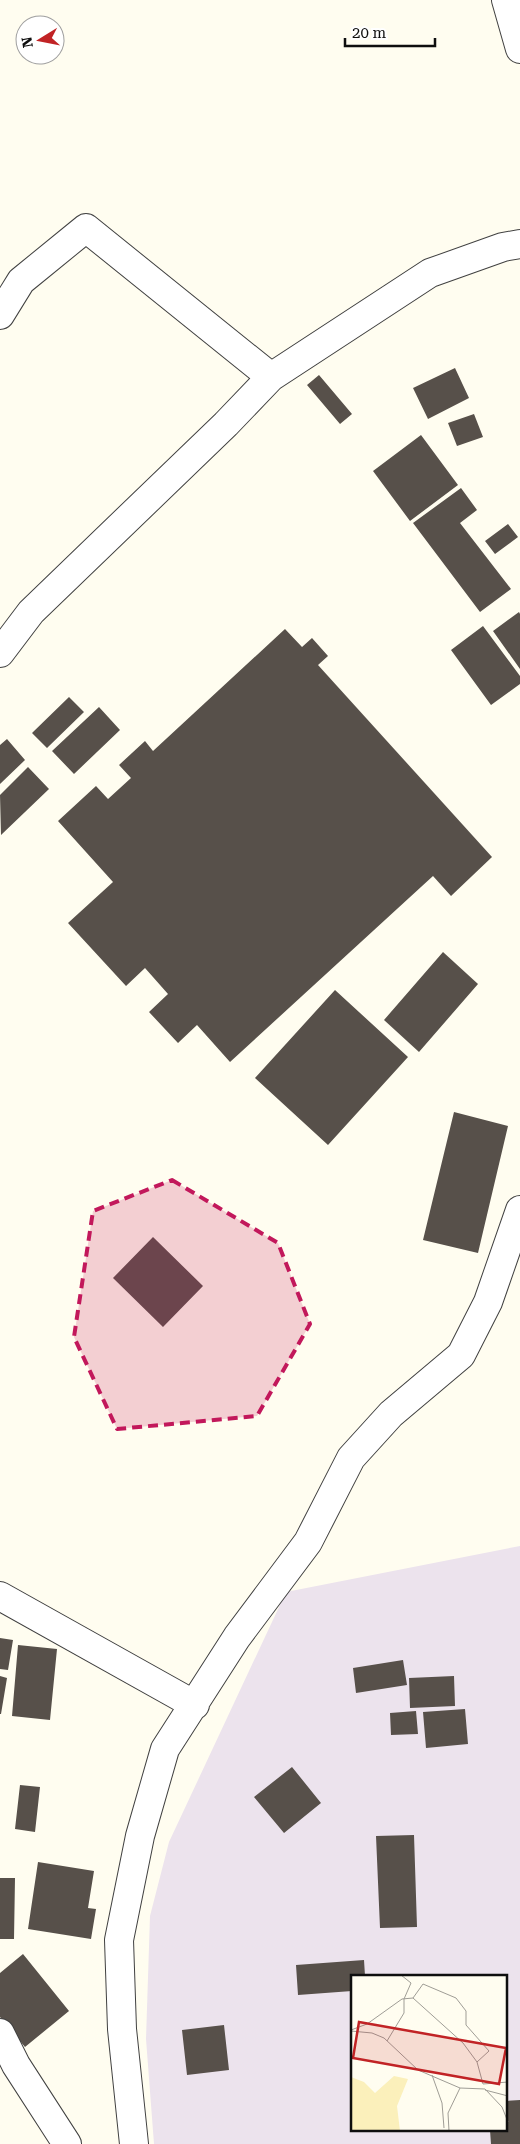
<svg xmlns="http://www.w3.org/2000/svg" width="520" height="2144" viewBox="0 0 520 2144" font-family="'Roboto Serif',serif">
	<rect width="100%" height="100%" fill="#fffdf0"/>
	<!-- industrial -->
	<path fill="#ece3ed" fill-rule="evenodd" d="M520 1546V2144H154L146 2039 150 1916 169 1842 286 1592ZM352 1976H506V2130H352Z"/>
	<!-- building -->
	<path fill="#57504a" d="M455 368 469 398 428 419 413 388Z
		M319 375 352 414 340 424 307 385Z
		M474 414 483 437 457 446 448 423Z
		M421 435 458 485 410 521 373 471Z
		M461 488 477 510 460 523 511 589 480 612 413 523Z
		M508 524 518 537 495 554 485 541Z
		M519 612 520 614V669L493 631Z
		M483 626 520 676V684L491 705 451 650Z
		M285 629 302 647 312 638 328 656 318 665 492 857 451 896 433 876 230 1062 197 1025 178 1043 149 1012 168 994 145 968 126 986 68 923 113 882 58 821 96 786 108 799 131 778 119 765 145 741 153 751Z
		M69 697 84 712 47 748 32 733Z
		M99 707 120 730 74 774 52 751Z
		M7 739 25 760 0 784V745Z
		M28 767 49 789 1 835 0 795Z
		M443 952 478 984 419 1052 384 1020Z
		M335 990 408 1057 328 1145 255 1078Z
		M454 1112 508 1126 478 1253 423 1240Z
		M153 1237 203 1286 163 1327 113 1278Z
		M0 1638 13 1640 8 1670 0 1669Z
		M18 1645 57 1649 50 1720 12 1716Z
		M403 1660 407 1685 356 1693 353 1668Z
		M0 1676 7 1678 1 1714H0Z
		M454 1676 455 1706 410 1708 409 1678Z
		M465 1709 468 1744 426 1748 423 1712Z
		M416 1711 418 1734 391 1735 390 1713Z
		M292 1767 321 1803 284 1833 254 1797Z
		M20 1785 40 1787 35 1832 15 1829Z
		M414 1835 417 1927 380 1928 376 1836Z
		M38 1862 94 1871 88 1908 96 1909 91 1939 28 1929Z
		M0 1878H15L14 1939H0Z
		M23 1954 69 2011 25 2047 0 2017V1973Z
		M364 1960 365 1976H352V1991L298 1995 296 1965Z
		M224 2025 229 2070 187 2075 182 2030Z
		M520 2100V2144H491L490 2130H506V2101Z"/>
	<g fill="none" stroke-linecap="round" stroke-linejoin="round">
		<defs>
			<path id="minor" d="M506 0 520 49
				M0 315 21 281 86 228 271 377
				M0 653 31 612 226 424 271 377 430 273 503 247 520 244
				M0 1596 195 1705
				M0 2033 16 2065 67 2144
				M134 2144 122 2029 119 1940 140 1836 165 1749 237 1637 308 1542 351 1458 391 1414 461 1355 488 1302 520 1210"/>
		</defs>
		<!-- minor casing -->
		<use href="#minor" stroke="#414141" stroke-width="30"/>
		<!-- minor -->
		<use href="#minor" stroke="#fff" stroke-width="28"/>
	</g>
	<!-- marked area -->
	<path fill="#c2185b" fill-opacity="0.2" stroke="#c2185b" stroke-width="4" stroke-dasharray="10 6" stroke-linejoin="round" d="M172 1180 278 1243 310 1324 257 1416 117 1429 74 1337 93 1211Z"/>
	<!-- overview -->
	<g transform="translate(351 1975)">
		<rect width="156" height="156" fill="#fffdf0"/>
		<path d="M43 101 57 104 46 131 49 156H0V102L13 107 24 118Z" fill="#fbf0bb"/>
		<path fill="none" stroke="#9f9d96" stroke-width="1" d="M0 55 16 49 51 24 62 23M0 56 21 58 33 63 67 95 109 113 134 114 151 132 157 147M36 66 53 38V24L60 8 50 0M126 87 138 76 115 50V36L105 23 72 9 62 23 112 68 126 87 132 109M81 100 91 128 93 153M132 109 157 107M134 115 157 121M98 156 97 138 109 113"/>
		<path fill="#c12325" fill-opacity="0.15" stroke="#c12325" stroke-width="2.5" d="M8 47 155 73 148 109 2 83Z"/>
		<rect width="156" height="156" fill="none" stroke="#0e0e0e" stroke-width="2.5"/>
	</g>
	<!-- north arrow -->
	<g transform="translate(40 40) rotate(260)"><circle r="24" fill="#ffffff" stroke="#9f9f9f"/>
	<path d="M0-4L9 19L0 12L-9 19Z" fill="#c12325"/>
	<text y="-8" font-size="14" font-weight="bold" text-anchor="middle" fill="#0e0e0e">N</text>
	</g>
	<!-- scale -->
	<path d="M345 38v8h90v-8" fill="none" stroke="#0e0e0e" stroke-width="2.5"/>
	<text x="352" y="38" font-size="15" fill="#0e0e0e" stroke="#ffffff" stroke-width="4" paint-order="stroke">20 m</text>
</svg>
